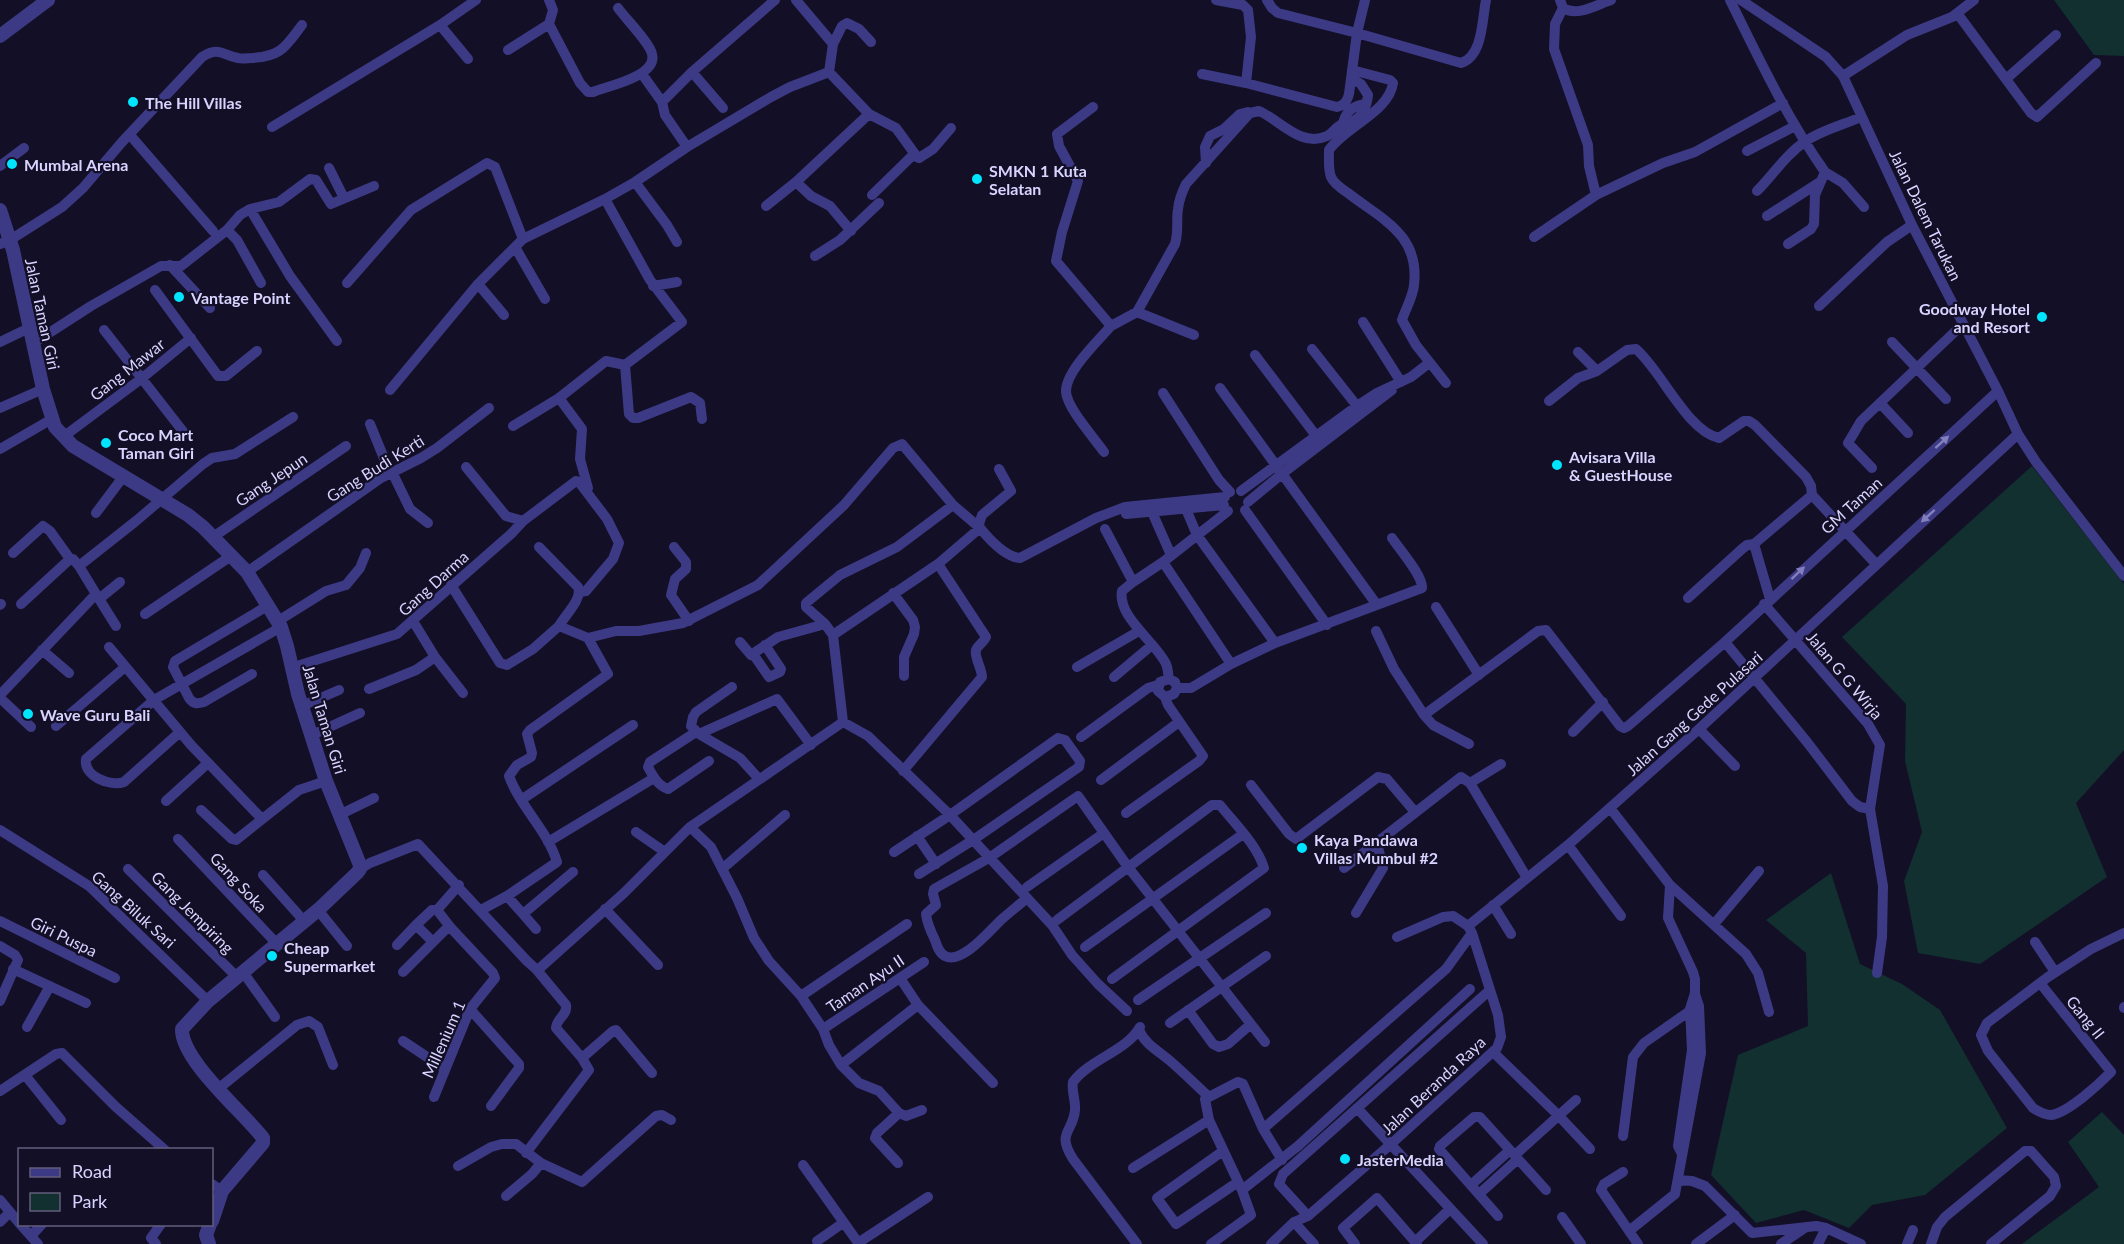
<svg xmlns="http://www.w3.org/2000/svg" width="2124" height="1244" viewBox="0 0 2124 1244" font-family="Lato,sans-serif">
	<rect width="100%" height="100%" fill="#130f26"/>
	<!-- green -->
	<path fill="#12302f" d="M2054 0H2124V56L2094 55Z
		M2032 466 2124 584V750L2076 803 2107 877 1980 964 1918 953 1904 881 1922 832 1905 761 1906 704 1842 637Z
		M1831 873 1860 964 1902 984 1940 1010 2007 1128 1925 1195 1872 1205 1849 1228 1804 1210 1756 1223 1711 1175 1738 1055 1808 1026 1806 953 1766 920Z
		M2102 1112 2124 1135V1244H2022L2099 1187 2068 1142Z"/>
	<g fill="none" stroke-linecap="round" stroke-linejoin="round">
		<!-- minor -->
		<path stroke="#3d3a85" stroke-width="10" d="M775 0 692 72 662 102 665 115 687 147 771 97 790 87 829 72 833 44 796 0
			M1216 0 1243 5 1248 10 1251 37 1246 83
			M1267 0 1272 8 1278 13 1357 33 1461 63C1483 56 1482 20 1486 0
			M1560 0 1563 8C1577 17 1596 5 1611 0
			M1730 0C1759 59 1787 118 1825 172L1815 195 1814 224 1811 229 1788 244
			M1741 0 1826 57 1843 76 1912 225 1998 391 2018 434 2036 462 2124 576
			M1563 8 1555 24 1554 49 1588 145 1589 166 1596 195
			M1957 13 2031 113 2037 117 2096 63
			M549 24 580 83 588 92H593C608 86 658 76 652 54 650 43 625 18 618 8
			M440 25 468 59
			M833 44 842 26 847 23 859 29 871 42
			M508 50 549 24 553 10 549 0
			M1352 70 1390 80 1393 83C1389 112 1346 126 1329 150 1329 158 1328 169 1331 177 1334 184 1342 189 1348 193 1381 219 1420 234 1414 285 1413 297 1405 310 1402 320L1416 345 1446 383
			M692 72 723 108
			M829 72 869 114 896 128 917 157 919 158 933 149 951 128
			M642 74 662 102
			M1202 74 1246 83 1337 107C1345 105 1347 101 1349 94L1357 33 1365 0
			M1843 76 1907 35 1952 17 1974 0
			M2006 79 2056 35
			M1093 107 1057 134 1059 146 1078 181 1062 232 1056 261 1111 326C1098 341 1065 372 1066 392 1067 408 1095 439 1104 452
			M1343 124C1345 112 1354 105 1366 104
			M272 127 440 25 476 0
			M130 135 213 231
			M1747 151 1795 126
			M1206 163 1205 147 1210 136 1224 129 1240 114 1248 112
			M0 166 24 148
			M329 168 344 198
			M1825 172 1843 183 1864 207
			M635 182 667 225 677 242
			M796 182 811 196 830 206 851 231
			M1757 191C1773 175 1786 154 1806 141 1822 130 1843 125 1861 117
			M872 195 914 154
			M605 199 650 280 682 322 625 365 629 414 633 418H638L691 397 700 403 702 419
			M766 206 796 182 869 114
			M250 209 290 276 337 341
			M1767 216 1820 182
			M227 230 237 240 261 283
			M1534 237 1596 195 1663 163 1695 152 1783 103
			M0 244 10 240 62 207 83 188 122 142 202 57C219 46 222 55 238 58 242 59 248 58 252 58 282 56 285 47 302 25
			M515 247 545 299
			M815 256 840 240 879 203
			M170 265 210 308
			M347 283 411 210 487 163 495 167 523 239
			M478 284 504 315
			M653 286 677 282
			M155 290 218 376H226L257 351
			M1819 306 1887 242 1912 225
			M1137 312 1175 244C1179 231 1176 221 1178 209 1179 200 1182 192 1186 184L1250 113 1259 111C1280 120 1301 148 1327 136 1333 133 1336 127 1342 124 1343 124 1350 122 1351 122 1362 118 1367 106 1368 95L1361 84 1351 78
			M1363 322 1401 382
			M1111 326 1137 312 1194 335
			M104 330 185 434
			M0 342 29 328
			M1892 342 1946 399
			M32 344 91 306 161 266H181L227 230 240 215 250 209 279 202 310 179 316 180 331 204 374 186
			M1312 349 1357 406
			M1578 352 1597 371
			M1255 355 1320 441
			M1220 388 1377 605
			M390 390 478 284 523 239 605 199 635 182 687 147
			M1163 393 1219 480 1230 492
			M559 398 582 429 580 459 588 488 586 491
			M1549 401 1578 378 1597 371 1627 350 1636 349C1661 370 1687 431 1719 438L1744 421H1749L1755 425 1806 477 1811 486 1812 495 1876 564
			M1880 403 1908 433
			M0 408 43 389
			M370 424 390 473
			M513 426 559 398 606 361 625 365
			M63 437 141 379 191 338
			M0 449 52 419
			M466 467 506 516 523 521
			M1872 468 1848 443 1861 421 1963 324
			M392 472 410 509 428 523
			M1241 491 1357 406 1377 393 1411 377 1429 363
			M1248 502 1283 473 1392 390
			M1186 509 1197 535 1275 643
			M1245 510 1327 625
			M1152 512 1171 555
			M96 513 123 477
			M1126 514 1224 505
			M980 528 979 524 982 515 1011 491 999 469
			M1105 529 1133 582 1163 562 1228 511
			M213 537 346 446
			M539 547 578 587C583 599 565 615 559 626
			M674 547 686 562V569L675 579 671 595 689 621
			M13 553 43 526 50 531 70 559
			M1163 562 1231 664
			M79 566 136 521 203 464 212 458 235 454 293 417
			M247 572 381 478 421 458 437 448 489 408
			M1133 582 1122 591C1117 617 1156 642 1166 664 1168 668 1168 674 1169 679
			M451 585 500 663 507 665 533 649 559 626 588 638 616 631H639L683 623 758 585 844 505 893 448 902 444 953 505
			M893 593 913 620 915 627 914 634 904 657V676
			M96 594 116 626
			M1688 598 1742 549 1747 545 1754 544
			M99 599 120 582
			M1770 599 1754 544 1812 495
			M1764 604 1868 724 1880 745 1870 809 1883 886 1882 937 1877 973
			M0 605 1 604
			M1436 607 1479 675
			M145 614 231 556
			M278 621 326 591 346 585 360 568 366 553
			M413 621 435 657 463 693
			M1376 631 1394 669 1424 715 1433 725 1469 744
			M833 635 938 564 980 528C989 539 1005 557 1020 558L1096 518 1125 507 1225 497
			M740 642 751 655 778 637 825 624
			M1725 642 1807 742 1852 801 1860 807 1870 809
			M109 647 191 745 262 819
			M42 650 69 673
			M753 654 769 677 780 672 781 669 765 645
			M1077 667 1139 631
			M291 668 397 634 511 534 523 521 576 481 579 482 607 519 619 543 613 559 586 591 580 592
			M252 674 204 702C197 704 193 704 189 698L173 667 175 661 269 605
			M1114 677 1152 645
			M732 687 696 712 693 717 691 726 699 734 740 758 759 779
			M1177 688H1191L1231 664 1275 643 1422 588C1423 576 1400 550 1392 538
			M369 689 416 670 435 657
			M0 695 96 594 79 566 73 559H70L21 604
			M0 698 31 727
			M302 706 339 690
			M1424 715 1538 631 1546 630 1620 726 1624 728 1628 726 1725 642 1998 391
			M843 722 833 635 825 624 806 607V603L840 575 897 547 953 505 980 528
			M56 726 125 667
			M1699 729 1735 766
			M180 732 124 782C110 787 83 776 86 759L154 700 281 627
			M696 732 650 762 648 767C653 776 658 786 668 789L709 761
			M1573 732 1603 702
			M699 734 777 699 811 745
			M312 735 360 713
			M1081 737 1148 688 1158 685
			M903 771 982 677C982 669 974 657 976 650 978 645 984 642 986 637L938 564
			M1101 780 1179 722
			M1470 783 1501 764
			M1251 785 1289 834 1296 839 1378 777 1387 779 1415 812
			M521 800 633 725
			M166 801 208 763
			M1610 808 1670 885 1668 918 1693 972 1695 979V993L1690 1009 1692 1050 1678 1146 1682 1154
			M201 810 232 839 236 840 299 790 326 781
			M1126 813 1199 761 1203 756 1168 705 1165 697 1158 691 1160 682 1169 679 1175 682 1177 688 1174 694 1165 697
			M339 815 374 798
			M690 827 711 847 737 898 754 938 769 961 801 996 823 1029 829 1045 841 1065 859 1083 879 1091 899 1113 906 1116 922 1110
			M0 830 89 886 208 1001
			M636 832 665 852
			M917 836 936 864
			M178 839 278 945
			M548 842 654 778
			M1568 845 1621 916
			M894 852 950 815 1058 738 1065 740 1080 761 1079 767 973 840 919 874
			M1344 868 1461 777 1470 783 1527 878
			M128 869 237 977
			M360 869 370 863 418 844 527 961 536 969 540 968 624 893 690 827 843 722 868 736 950 815 1052 925 1072 955 1098 984 1127 1011
			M722 869 785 815
			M263 875 305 922
			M1670 885 1746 954 1758 973 1769 1012
			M1027 887 1104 833
			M507 896 523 914 573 872
			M1027 898C1019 905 1010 912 1002 919 991 929 962 965 945 956 939 953 937 946 935 940 931 932 927 923 926 914L936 905 933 894 934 889 989 858 1078 796 1128 867 1265 1042
			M1493 905 1511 934
			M605 909 658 965
			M318 910 347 946
			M481 910 507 896 557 862C548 831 520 807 509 776L517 765 531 757 532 753 527 734 530 730 608 674 588 638
			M1356 913 1383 868 1377 843
			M523 914 536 929
			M1057 920 1212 805H1220C1235 824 1257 845 1264 868L1112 979
			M0 921 115 978
			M1715 923 1759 871
			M1397 937 1443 917 1453 916 1468 926
			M432 941 416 925 432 910H437
			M2035 942 2055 972
			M397 945 416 925
			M0 946 15 955 18 960 0 1001
			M1085 947 1243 834
			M13 969 86 1003
			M243 972 275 1017
			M403 972 449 926
			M900 978 918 1005 993 1083
			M2040 983 2111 1072C2099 1084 2068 1113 2051 1115 2044 1115 2038 1111 2033 1108L1988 1051 1981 1035 1987 1023 2048 977 2091 949 2124 933
			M801 996 907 924
			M1138 1000 1266 913
			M2124 1008V1007
			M470 1009 519 1064V1068L491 1106
			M1188 1010 1213 1044 1219 1047 1228 1044 1251 1024
			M1170 1023 1266 956
			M27 1027 50 986
			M823 1029 924 962
			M1139 1030C1145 1044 1157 1050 1169 1060 1182 1071 1195 1084 1207 1095
			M403 1041 445 1069
			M1493 1052 1558 1115 1590 1149
			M582 1058 613 1031 616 1030 652 1073
			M841 1065 918 1005
			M25 1075 61 1120
			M218 1089 297 1025 309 1021 318 1027 333 1065
			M0 1091 56 1054 62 1053 116 1107 165 1150
			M434 1097 470 1009 495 978 493 973 451 928 437 910 459 885
			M1357 1108 1483 1244
			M1263 1129 1282 1160
			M1623 1136 1633 1057 1644 1043 1694 1008
			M1223 1151 1157 1198 1176 1224 1238 1182
			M526 1153 589 1070 582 1058 556 1028C556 1019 568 1015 566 1005L536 969
			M1515 1155 1576 1100
			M898 1163 875 1138 877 1133 899 1113
			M803 1165 859 1244
			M458 1166 491 1147 502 1144H516L541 1163 582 1182 656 1116 662 1115 671 1120
			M1133 1168 1209 1120
			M1623 1172 1604 1184 1601 1190 1638 1244
			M1678 1180 1692 1181 1705 1186 1752 1233 1816 1226 1826 1228 1861 1244
			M212 1184 222 1191
			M1471 1185 1510 1150
			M1242 1190 1209 1120 1205 1099 1238 1082 1243 1084 1263 1129 1446 969 1472 933
			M1479 1194 1518 1159
			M506 1196 532 1174 541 1163
			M0 1200 20 1224
			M1308 1216 1279 1184 1283 1174 1490 990
			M1498 1216 1439 1149 1440 1146 1474 1117H1480L1546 1190
			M1562 1217 1581 1244
			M0 1222 9 1213
			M1294 1222 1314 1244
			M20 1224 38 1244
			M1629 1231 1675 1194 1701 1053 1699 1006 1695 994
			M31 1236 42 1224
			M817 1241 843 1223
			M1415 1242 1450 1209
			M858 1243 928 1197
			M156 1244 151 1238 161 1224
			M1137 1244 1073 1159C1056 1132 1073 1133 1075 1110 1076 1100 1071 1091 1073 1082 1090 1059 1127 1051 1140 1027
			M1211 1244 1251 1215 1242 1190 1298 1146 1470 989
			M1271 1244 1294 1222 1308 1216 1391 1144 1497 1048 1501 1037 1498 1015 1472 933 1468 926 1568 845 1699 729 2018 434
			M1355 1244 1343 1228 1377 1198 1417 1244
			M1696 1244 1735 1215
			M1781 1244 1806 1227
			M1818 1244 1826 1228
			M1907 1244 1913 1230
			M1931 1244 1937 1227 1945 1217 2025 1151H2031L2054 1177 2056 1186 2050 1196 1991 1244"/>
		<!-- tertiary -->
		<path stroke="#3d3a85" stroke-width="14" d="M0 36 48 0
			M0 210 13 250 43 389 55 427 73 446 188 515 203 527 247 572 281 627 287 646 298 694 326 781 360 865V869L357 873 318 910 208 1001 182 1029C181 1060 243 1112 263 1138V1143L222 1191 212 1221
			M209 1244 206 1235 210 1224"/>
	</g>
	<!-- one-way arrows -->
	<defs><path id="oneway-solid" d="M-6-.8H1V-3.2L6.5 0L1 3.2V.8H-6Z" transform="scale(1.5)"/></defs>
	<g fill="#837fbc">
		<use href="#oneway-solid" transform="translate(1942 442) rotate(-42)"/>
		<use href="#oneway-solid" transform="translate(1928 516) rotate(138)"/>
		<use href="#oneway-solid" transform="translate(1798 573) rotate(-43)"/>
	</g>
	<!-- markers -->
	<g fill="#00e5ff" stroke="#130f26" stroke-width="2">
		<circle cx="133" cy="102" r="6"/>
		<circle cx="12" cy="164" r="6"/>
		<circle cx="977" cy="179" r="6"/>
		<circle cx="179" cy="297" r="6"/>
		<circle cx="2042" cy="317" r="6"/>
		<circle cx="106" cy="443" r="6"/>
		<circle cx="1557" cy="465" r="6"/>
		<circle cx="28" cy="714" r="6"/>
		<circle cx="1302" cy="848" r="6"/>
		<circle cx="272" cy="956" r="6"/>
		<circle cx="1345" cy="1159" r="6"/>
	</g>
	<g text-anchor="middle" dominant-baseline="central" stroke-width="4.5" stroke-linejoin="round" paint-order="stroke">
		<!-- poi labels -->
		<g font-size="16" font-weight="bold" fill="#d9d4ff" stroke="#130f26" text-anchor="start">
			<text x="145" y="102">The Hill Villas</text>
			<text x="24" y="164">Mumbal Arena</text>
			<text x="989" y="170">SMKN 1 Kuta<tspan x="989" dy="18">Selatan</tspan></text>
			<text x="191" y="297">Vantage Point</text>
			<text x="2030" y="308" text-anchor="end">Goodway Hotel<tspan x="2030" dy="18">and Resort</tspan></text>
			<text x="118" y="434">Coco Mart<tspan x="118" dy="18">Taman Giri</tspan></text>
			<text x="1569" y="456">Avisara Villa<tspan x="1569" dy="18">&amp; GuestHouse</tspan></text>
			<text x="40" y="714">Wave Guru Bali</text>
			<text x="1314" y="839">Kaya Pandawa<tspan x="1314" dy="18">Villas Mumbul #2</tspan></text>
			<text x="284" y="947">Cheap<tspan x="284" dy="18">Supermarket</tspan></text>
			<text x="1357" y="1159">JasterMedia</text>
		</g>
		<!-- street labels -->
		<g font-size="16" fill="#d9d4ff" stroke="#130f26">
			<text transform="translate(1926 215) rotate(64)">Jalan Dalem Tarukan</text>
			<text transform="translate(43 314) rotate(78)">Jalan Taman Giri</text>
			<text transform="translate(127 369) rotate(-38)">Gang Mawar</text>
			<text transform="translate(375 468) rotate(-32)">Gang Budi Kerti</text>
			<text transform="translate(271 479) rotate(-34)">Gang Jepun</text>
			<text transform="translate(1851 505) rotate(-42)">GM Taman</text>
			<text transform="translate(433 583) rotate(-42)">Gang Darma</text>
			<text transform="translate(1845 675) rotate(50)">Jalan G G Wirja</text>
			<text transform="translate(1694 713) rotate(-42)">Jalan Gang Gede Pulasari</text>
			<text transform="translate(325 719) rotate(73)">Jalan Taman Giri</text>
			<text transform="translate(239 882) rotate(47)">Gang Soka</text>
			<text transform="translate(134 909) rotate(42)">Gang Biluk Sari</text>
			<text transform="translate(193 912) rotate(45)">Gang Jempiring</text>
			<text transform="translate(64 936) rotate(26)">Giri Puspa</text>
			<text transform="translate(865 983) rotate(-34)">Taman Ayu II</text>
			<text transform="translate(2086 1017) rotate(51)">Gang II</text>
			<text transform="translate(443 1039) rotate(-66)">Millenium 1</text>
			<text transform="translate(1433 1085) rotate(-43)">Jalan Beranda Raya</text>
		</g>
	</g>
	<!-- legend -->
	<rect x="18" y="1148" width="195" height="78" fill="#130f26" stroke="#625e7d" stroke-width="1.5"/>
	<rect x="30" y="1168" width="30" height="9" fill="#3d3a85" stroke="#625e7d" stroke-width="1.5"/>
	<text x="72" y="1178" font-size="18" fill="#d9d4ff">Road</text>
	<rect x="30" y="1193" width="30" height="18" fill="#12302f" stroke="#625e7d" stroke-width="1.5"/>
	<text x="72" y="1208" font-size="18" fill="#d9d4ff">Park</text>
</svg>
